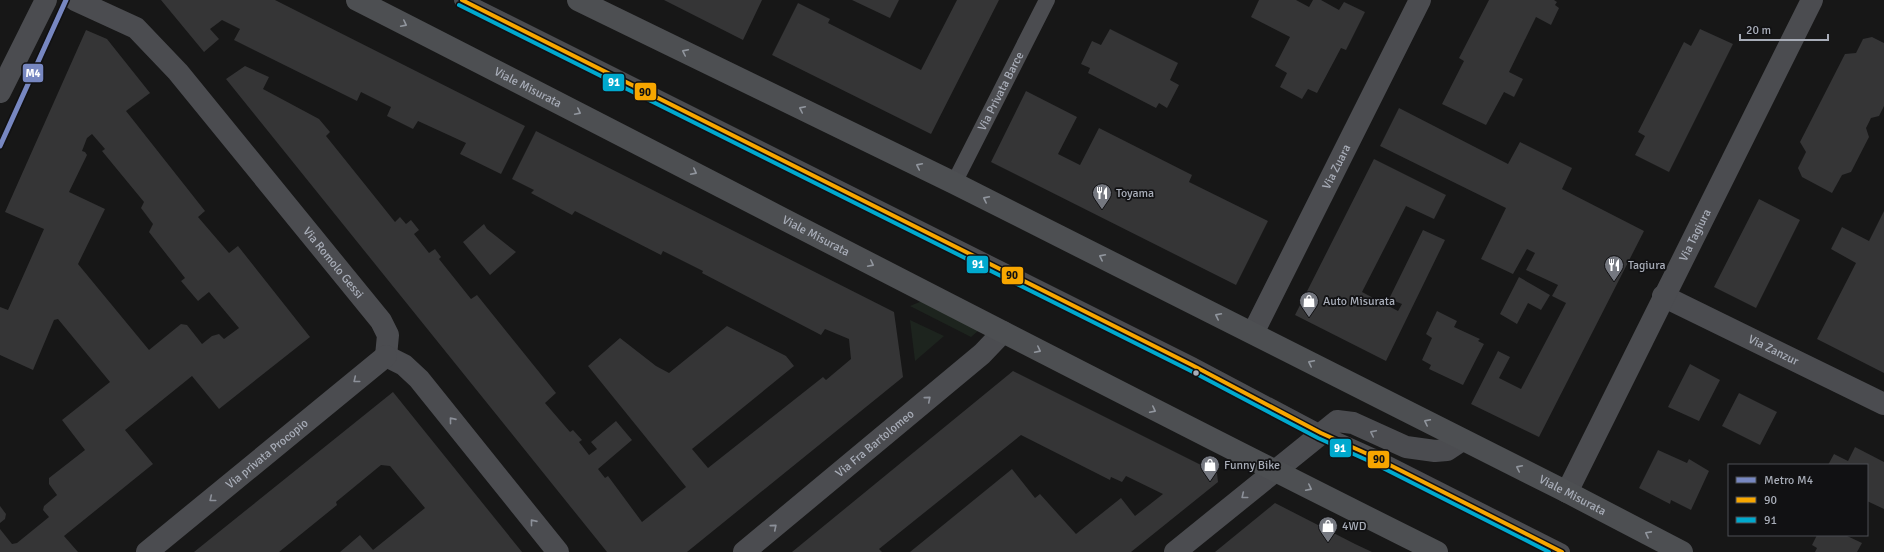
<svg xmlns="http://www.w3.org/2000/svg" width="1884" height="552" viewBox="0 0 1884 552" font-family="Signika,sans-serif">
	<rect width="100%" height="100%" fill="#171717"/>
	<!-- green -->
	<path fill="#1d241e" d="M922 301 979 330 971 337 910 306Z
		M910 320 944 336 915 361Z"/>
	<!-- building -->
	<path fill="#353536" fill-rule="evenodd" d="M161 0H275L525 126 501 174 460 154 466 143 418 121 413 129 387 116 391 107 361 92 357 101 234 40 240 29 222 20 210 29 219 39 204 52Z
		M664 0H762L743 40Z
		M852 0H899L890 18Z
		M957 0H999L931 134 772 55 798 3 830 19 828 23 921 70Z
		M1259 0H1296L1309 7 1313 0H1321L1339 10 1344 2 1365 12 1346 50 1341 48 1317 93 1308 89 1302 99 1280 87 1287 73 1275 66 1290 37 1251 17Z
		M1489 0H1554L1557 2 1555 5 1559 8 1551 25 1536 17 1509 72 1523 79 1514 97 1504 92 1486 125 1442 104 1464 61 1459 58Z
		M1110 29 1178 63 1170 80 1179 85 1167 108 1159 103 1156 108 1088 73 1090 68 1081 64 1092 41 1101 45Z
		M1700 29 1733 44 1669 172 1635 155 1645 136 1638 132 1684 42 1691 46Z
		M86 30 107 39 150 93 126 111 205 211 198 217 229 253 238 246 310 337 219 409 192 376 125 430 153 464 64 536 78 552H0V529L12 544 17 543 49 517 43 510 44 506 57 495 49 484V478L85 450 62 420 110 382 58 319 54 320 33 370 0 355V307L8 310 44 229 5 212ZM92 134 105 149 102 151 144 202 141 208 153 224 149 232 185 278 181 281 198 301 209 292 239 328 224 339 219 334 212 336 202 344 187 325 181 324 149 350 78 264 105 209 69 192 87 155 85 152 82 151 87 138Z
		M1872 37 1884 43V106L1879 116 1871 118 1866 128 1869 137 1851 172 1842 175 1832 193 1802 177 1798 168 1806 152 1800 142 1845 54 1856 53 1863 39Z
		M245 66 269 77 263 89 319 119 330 132 326 136 395 222 400 217 406 224 411 220 419 230 414 234 429 253 435 249 441 257 439 259 471 299 477 295 556 393 545 403 570 432 573 430 582 440 579 442 589 455 597 449 591 442 616 421 632 440 598 469 605 478 608 476 642 522 686 487 588 366 620 338 656 366 669 373 727 326 786 356 794 366 692 449 708 468 823 377 826 380 851 359 849 339 825 329 821 335 702 273 703 271 663 251 661 255 575 211 572 215 531 193 534 190 512 179 536 131 894 312 903 377 687 552H607L226 79Z
		M1026 91 1077 117 1058 154 1080 165 1099 128 1192 175 1189 182 1268 221 1236 285 991 162Z
		M1399 108 1508 164 1520 142 1572 168 1562 189 1644 231 1539 437 1471 404 1498 351 1510 357 1499 378 1521 389 1566 303 1552 296 1558 285 1526 270 1535 253 1527 249 1513 274 1481 259 1506 208 1380 146Z
		M1374 159 1446 195 1434 219 1406 206 1362 292 1398 311 1402 304 1389 299 1423 230 1445 240 1386 361 1295 315Z
		M1759 199 1800 220 1756 308 1714 287Z
		M1884 211V373L1817 339 1856 263 1831 249 1842 227 1869 241Z
		M484 224 487 229 516 252 490 275 463 242Z
		M1519 277 1550 295 1541 310 1528 303 1517 324 1500 314Z
		M1437 311 1457 321 1454 327 1480 339 1478 341 1484 344 1463 385 1429 369 1431 365 1422 360 1432 338 1426 334Z
		M1690 364 1720 380 1699 421 1668 407Z
		M1013 371 1217 473 1218 482 1131 552H910L1012 469 1035 498 1040 494 1076 534 1121 498 1135 516 1163 494 1126 476 1122 482 1111 477 1110 480 1021 435 879 549 882 552H792Z
		M393 392 522 552H340L360 535 373 550 425 508 390 466 381 465 336 502 337 505 279 552H194Z
		M1739 393 1777 412 1760 445 1722 426Z
		M1855 447 1884 462V509L1867 501V465H1828L1834 454 1848 461Z
		M1658 450 1687 463 1689 459 1709 471 1691 510 1671 500 1670 504 1639 488Z
		M1275 503 1355 544 1372 552H1215Z
		M0 506 6 514 5 519 0 523Z
		M1817 535H1845L1862 543 1857 552H1815L1817 548 1812 545Z"/>
	<g fill="none" stroke-linecap="round" stroke-linejoin="round">
		<!-- service -->
		<g stroke="#4b4c50" stroke-width="16">
			<path d="M462 0 1192 365 1321 433 1372 456 1562 552"/>
			<path id="s1" d="M954 183 1047 0"/>
		</g>
		<!-- minor -->
		<g stroke="#4b4c50" stroke-width="22">
			<path id="s2" d="M75 0 136 28 178 72 381 321 388 335 386 356"/>
			<path d="M0 92 46 0"/>
			<path id="s3" d="M1663 296 1884 404"/>
			<path id="s4" d="M1253 333 1420 0"/>
			<path d="M386 356 404 365 419 379 558 552"/>
			<path id="s5" d="M1567 492 1812 0"/>
			<path id="s6" d="M147 552 386 356"/>
			<path id="s7" d="M744 552 982 354 1003 332"/>
			<path d="M1175 552 1337 421 1353 423 1406 447 1435 451 1447 450 1462 440"/>
		</g>
		<!-- primary -->
		<g stroke="#4d4f52" stroke-width="22">
			<path id="s8" d="M357 0C717 183 1075 372 1437 552"/>
			<path id="s9" d="M578 0 954 183 1567 492 1682 552"/>
		</g>
		<defs>
			<path id="bus-1" d="M462 0 1192 365 1321 433 1372 456 1562 552"/>
			<path id="bus-2" d="M459 5 1189 370 1318 438 1369 461 1549 552"/>
		</defs>
		<!-- bus-1 casing -->
		<use href="#bus-1" stroke="#111113" stroke-width="7"/>
		<!-- bus-2 casing -->
		<use href="#bus-2" stroke="#111113" stroke-width="7"/>
		<!-- bus-1 -->
		<use href="#bus-1" stroke="#f7a600" stroke-width="4"/>
		<!-- bus-2 -->
		<use href="#bus-2" stroke="#00a9ce" stroke-width="4"/>
		<defs>
			<path id="metro-1" d="M0 146 66 0"/>
		</defs>
		<!-- metro-1 casing -->
		<use href="#metro-1" stroke="#111113" stroke-width="8"/>
		<!-- metro-1 -->
		<use href="#metro-1" stroke="#7787c1" stroke-width="5"/>
	</g>
	<!-- one-way arrows -->
	<defs><path id="oneway-chevron" d="M-2-3.5L2.5 0L-2 3.5" fill="none" stroke-width="1.6" stroke-linecap="round" stroke-linejoin="round"/></defs>
	<g stroke="#91969e">
		<use href="#oneway-chevron" transform="translate(404 24) rotate(27)"/>
		<use href="#oneway-chevron" transform="translate(685 52) rotate(-154)"/>
		<use href="#oneway-chevron" transform="translate(802 109) rotate(-154)"/>
		<use href="#oneway-chevron" transform="translate(578 112) rotate(27)"/>
		<use href="#oneway-chevron" transform="translate(919 166) rotate(-154)"/>
		<use href="#oneway-chevron" transform="translate(694 172) rotate(27)"/>
		<use href="#oneway-chevron" transform="translate(986 199) rotate(-153)"/>
		<use href="#oneway-chevron" transform="translate(1102 257) rotate(-153)"/>
		<use href="#oneway-chevron" transform="translate(871 264) rotate(27)"/>
		<use href="#oneway-chevron" transform="translate(1218 316) rotate(-153)"/>
		<use href="#oneway-chevron" transform="translate(1038 350) rotate(27)"/>
		<use href="#oneway-chevron" transform="translate(1311 363) rotate(-153)"/>
		<use href="#oneway-chevron" transform="translate(1153 410) rotate(27)"/>
		<use href="#oneway-chevron" transform="translate(1427 422) rotate(-153)"/>
		<use href="#oneway-chevron" transform="translate(1519 468) rotate(-154)"/>
		<use href="#oneway-chevron" transform="translate(1309 488) rotate(27)"/>
		<use href="#oneway-chevron" transform="translate(1648 534) rotate(-152)"/>
	</g>
	<g stroke="#8c9099">
		<use href="#oneway-chevron" transform="translate(356 380) rotate(141)"/>
		<use href="#oneway-chevron" transform="translate(928 399) rotate(-40)"/>
		<use href="#oneway-chevron" transform="translate(452 420) rotate(-129)"/>
		<use href="#oneway-chevron" transform="translate(1373 433) rotate(-154)"/>
		<use href="#oneway-chevron" transform="translate(1244 496) rotate(141)"/>
		<use href="#oneway-chevron" transform="translate(212 499) rotate(141)"/>
		<use href="#oneway-chevron" transform="translate(533 522) rotate(-129)"/>
		<use href="#oneway-chevron" transform="translate(774 527) rotate(-40)"/>
	</g>
	<!-- icons -->
	<defs>
		<symbol id="restaurant-pin" viewBox="-11 -11 22 30"><path d="M0 17L-7.5 6A9.5 9.5 0 1 1 7.5 6Z" fill="#757880" stroke="#111113"/><path d="M-5-6h1v4h1v-4h1v4h1v-4h1v5L-1.5 .5V6h-2V.5L-5-1ZM5-6V6H3V1.5H1.5Q1.5-4 5-6Z" fill="#fff"/></symbol>
		<symbol id="shop-pin" viewBox="-11 -11 22 30"><path d="M0 17L-7.5 6A9.5 9.5 0 1 1 7.5 6Z" fill="#757880" stroke="#111113"/><path d="M-5-2.5h2.3a2.7 3.5 0 0 1 5.4 0H5L5.5 6h-11ZM-1.5-2.5h3a1.5 2.3 0 0 0-3 0Z" fill="#fff"/></symbol>
	</defs>
	<g fill-rule="evenodd">
		<use href="#restaurant-pin" x="1091" y="182" width="22" height="30"/>
		<use href="#restaurant-pin" x="1603" y="254" width="22" height="30"/>
		<use href="#shop-pin" x="1298" y="290" width="22" height="30"/>
		<use href="#shop-pin" x="1199" y="454" width="22" height="30"/>
		<use href="#shop-pin" x="1317" y="515" width="22" height="30"/>
	</g>
	<!-- markers -->
	<circle fill="#a8adb8" stroke="#111113" stroke-width="1.5" cx="1196" cy="373" r="3.5"/>
	<g text-anchor="middle" dominant-baseline="central" stroke-width="3.5" stroke-linejoin="round" paint-order="stroke">
		<!-- street labels -->
		<g font-size="12" fill="#a8adb8" stroke="#111113">
			<text stroke="none"><textPath href="#s8" startOffset="192">Viale Misurata</textPath></text>
			<text stroke="none"><textPath href="#s1" startOffset="103">Via Privata Barce</textPath></text>
			<text stroke="none"><textPath href="#s4" startOffset="186">Via Zuara</textPath></text>
			<text stroke="none"><textPath href="#s8" startOffset="516">Viale Misurata</textPath></text>
			<text stroke="none"><textPath href="#s5" startOffset="287">Via Tagiura</textPath></text>
			<text stroke="none"><textPath href="#s2" startOffset="374">Via Romolo Gessi</textPath></text>
			<text stroke="none"><textPath href="#s3" startOffset="123">Via Zanzur</textPath></text>
			<text stroke="none"><textPath href="#s7" startOffset="170">Via Fra Bartolomeo</textPath></text>
			<text stroke="none"><textPath href="#s6" startOffset="155">Via privata Procopio</textPath></text>
			<text stroke="none"><textPath href="#s9" startOffset="1111">Viale Misurata</textPath></text>
		</g>
		<!-- poi labels -->
		<g font-size="12" fill="#a8adb8" stroke="#111113" text-anchor="start">
			<text x="1116" y="193">Toyama</text>
			<text x="1628" y="265">Tagiura</text>
			<text x="1323" y="301">Auto Misurata</text>
			<text x="1224" y="465">Funny Bike</text>
			<text x="1342" y="526">4WD</text>
		</g>
	</g>
	<g stroke="#111113" stroke-width="1.5">
		<rect x="22" y="63" width="22" height="20" rx="4" fill="#7787c1"/>
		<rect x="602" y="73" width="23" height="19" rx="4" fill="#00a9ce"/>
		<rect x="634" y="82" width="23" height="19" rx="4" fill="#f7a600"/>
		<rect x="966" y="255" width="23" height="19" rx="4" fill="#00a9ce"/>
		<rect x="1001" y="266" width="23" height="19" rx="4" fill="#f7a600"/>
		<rect x="1329" y="438" width="23" height="20" rx="4" fill="#00a9ce"/>
		<rect x="1367" y="450" width="23" height="19" rx="4" fill="#f7a600"/>
	</g>
	<g font-size="11" text-anchor="middle" font-weight="bold" fill="#fff">
		<text x="33" y="77">M4</text>
		<text x="614" y="86">91</text>
		<text x="978" y="268">91</text>
		<text x="1340" y="452">91</text>
	</g>
	<g font-size="11" text-anchor="middle" font-weight="bold" fill="#111">
		<text x="645" y="96">90</text>
		<text x="1012" y="279">90</text>
		<text x="1379" y="463">90</text>
	</g>
	<!-- legend -->
	<rect x="1728" y="464" width="140" height="72" fill="#111113" stroke="#4d4f55"/>
	<rect x="1736" y="477" width="20" height="6" fill="#7787c1" stroke="#4d4f55"/>
	<text x="1764" y="484" font-size="12" fill="#a8adb8">Metro M4</text>
	<rect x="1736" y="497" width="20" height="6" fill="#f7a600" stroke="#4d4f55"/>
	<text x="1764" y="504" font-size="12" fill="#a8adb8">90</text>
	<rect x="1736" y="517" width="20" height="6" fill="#00a9ce" stroke="#4d4f55"/>
	<text x="1764" y="524" font-size="12" fill="#a8adb8">91</text>
	<!-- scale -->
	<path d="M1740 34v6h88v-6" fill="none" stroke="#a8adb8" stroke-width="2"/>
	<text x="1746" y="34" font-size="12" fill="#a8adb8" stroke="#111113" stroke-width="3" paint-order="stroke">20 m</text>
</svg>
